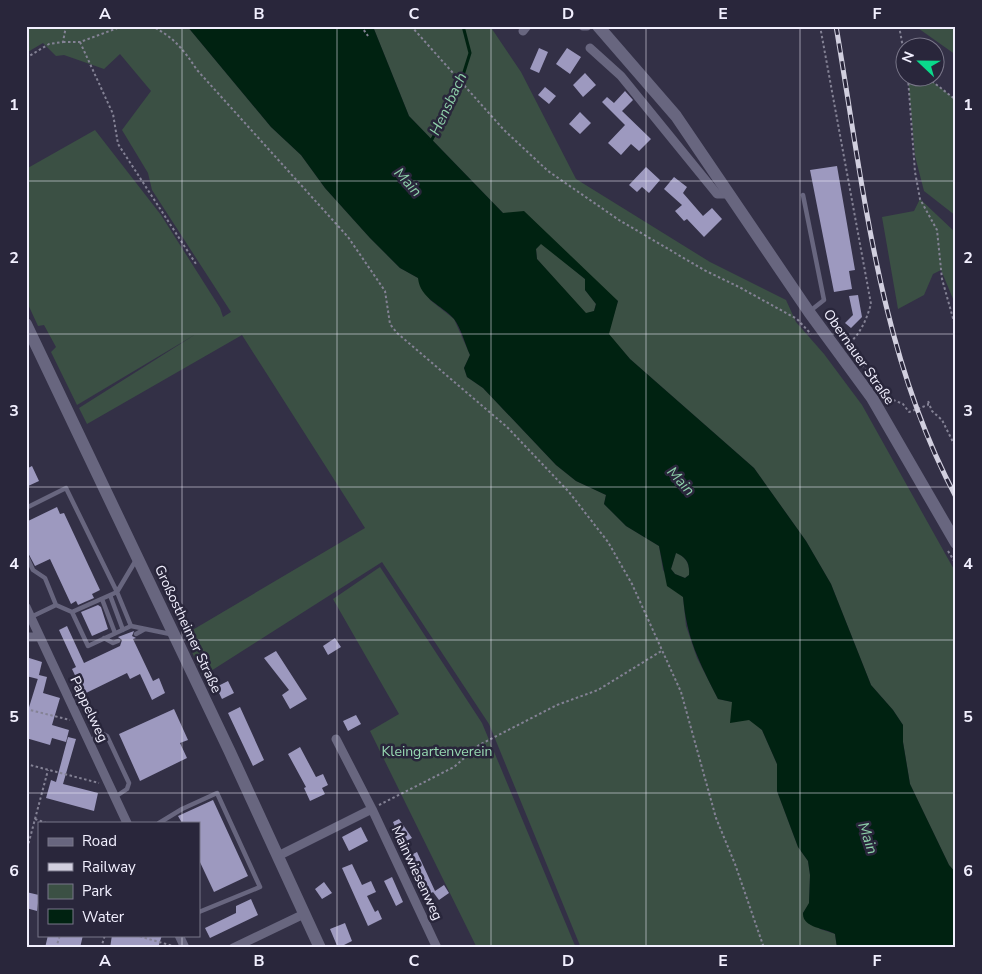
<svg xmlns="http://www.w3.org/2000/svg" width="982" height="974" viewBox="0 0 982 974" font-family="'Nunito Sans',sans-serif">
	<rect width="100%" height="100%" fill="#333046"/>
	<!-- green -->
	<path fill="#3b5044" d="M26 26H187L271 127 301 155 325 188 370 238 400 268 418 278 430 300 454 319 470 355 464 368 467 377 483 388 556 465 576 481 606 495 604 504 626 526 659 546 663 570 683 597 686 626 697 658 718 699 732 702 762 730 777 764V791L798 847 808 861 810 875 809 904 803 913 820 929 835 934 837 948H581L489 724 382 562 203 676 184 635 365 528 242 335 87 424 79 408 196 334 77 405 51 352 56 347 44 325 38 326 26 300V169L95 130 161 215 220 308 223 317 231 312 152 190 148 173 122 130 151 91 120 54 104 69 64 55 56 56 43 43 26 53Z
		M378 26H490L521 72 576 179 710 262 786 300 796 322 824 354 862 405 956 573V873L949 865 910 784 903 742V725L893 710 871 685 831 584 806 541 754 468 630 359 608 334 618 301 503 213 409 116 374 29Z
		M915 26H956V55Z
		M908 78H928L956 100V216L924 191 915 156Z
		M920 199 956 233V306L941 270 933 274 924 295 898 309 882 217 914 211Z
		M541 243 585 279V290L596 304 594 311 586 314 537 259 536 249Z
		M676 552C686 558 690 563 689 575L685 578 675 574 671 569Z
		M380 567 482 723 576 948H477L370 731 399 714 333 599Z"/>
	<!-- water -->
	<path fill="#021" fill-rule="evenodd" d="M187 26H369L374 29 409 116 503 213 524 211 618 301 609 334 630 359 754 468 806 541 831 584 871 685 893 710 903 725V742L910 784 949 865 956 873V948H837L835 934C826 928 802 928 803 913L809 903 810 875 808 861 798 847 777 791V764L762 730 749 720 730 723 732 702 718 699C699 661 687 640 683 597L667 586 659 546 626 526 604 504 606 495 576 481 556 465 483 388 467 377 464 368 470 355C465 344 461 328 454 319 442 305 420 299 418 278L400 268 370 238 325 188 301 155 271 127ZM541 244 585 279V290L596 304 594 311 586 313 537 259 536 249ZM676 553C686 557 690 563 689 575L685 578 675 574 671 569Z"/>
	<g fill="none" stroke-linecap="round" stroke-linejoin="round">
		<!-- stream -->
		<path stroke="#021" stroke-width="3" d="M430 143 458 91 470 53 463 26"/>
	</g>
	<!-- building -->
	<path fill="#9d99bf" d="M539 48 548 52 539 73 530 69Z
		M567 48 581 57 570 74 556 64Z
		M585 73 596 85 583 97 573 85Z
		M545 87 556 96 549 104 538 95Z
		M625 91 633 100 622 111 651 139 639 151 631 144 621 155 608 143 625 125 602 102 607 97 614 103Z
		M580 112 591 123 580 134 569 124Z
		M837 166 855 270 849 271 852 289 834 292 810 170Z
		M646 167 660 180 649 193 642 187 637 192 629 185Z
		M674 177 687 187 683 193 703 216 712 208 722 219 704 237 687 219 684 221 675 211 682 205 664 189Z
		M858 295 862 317 851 328 845 323 853 315 849 296Z
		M32 466 39 481 26 487V469Z
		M57 507 60 514 64 513 100 590 92 594 94 598 78 605 76 601 71 604 50 559 35 566 26 549V522Z
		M98 605 101 607 108 629 92 636 81 612Z
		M67 626 84 663 120 646 122 640 118 637 134 631 132 636 136 638 133 639 153 681 159 678 165 693 152 700 140 674 130 679 127 673 84 694 72 669 76 667 59 630Z
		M335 638 341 647 328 655 323 646Z
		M276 651 307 699 290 709 282 695 289 690 264 658Z
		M26 657 42 662 38 679 26 676Z
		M39 675 47 677 43 693 60 698 52 725 69 730 66 742 52 738 50 745 26 738V717Z
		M228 681 234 693 222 699 216 687Z
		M240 707 264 760 253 766 228 713Z
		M174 709 188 740 180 743 187 758 140 781 119 734Z
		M356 715 361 724 348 731 343 721Z
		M68 737 76 739 63 784 98 793 94 811 46 798 51 780 56 782Z
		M300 747 316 777 323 774 328 785 322 788 325 794 310 801 304 788 306 787 288 754Z
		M213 800 248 876 214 892 199 860V823H182L178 816Z
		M399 819 412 838 402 843 393 822Z
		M361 827 368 841 349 851 342 837Z
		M417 852 435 891 444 885 449 893 439 900 433 892 426 897 421 891 407 857Z
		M352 864 362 885 371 881 376 892 367 896 375 912 378 910 382 919 368 926 342 868Z
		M392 877 403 902 396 906 384 881Z
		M324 882 332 893 322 899 315 889Z
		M26 892 39 895 37 911 26 908Z
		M251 899 258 915 210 938 205 928 236 913V906Z
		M345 923 352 941 338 948 330 929Z
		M48 935H83L80 948H45Z
		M112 935H162L158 948H110Z"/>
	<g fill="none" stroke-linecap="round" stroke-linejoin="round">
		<!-- path -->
		<path stroke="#848295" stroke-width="2" stroke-dasharray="2.5 2.5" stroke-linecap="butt" d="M151 26C173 36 184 50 197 70L348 237 385 291 390 324 397 333 507 427 569 492 608 542 632 584 681 692 716 818 735 864 764 948
			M361 26 368 36
			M411 26 504 130 548 171 619 220 704 270 739 287 797 319 811 334
			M820 26 871 304C866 321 860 335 846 346
			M899 26 904 53
			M63 42H80L123 26
			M80 42 113 114 118 144 196 264
			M26 58 49 44 63 42 66 26
			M908 78 915 172 920 199 937 230 942 279 956 329
			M928 78 956 100
			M862 365 876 383
			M884 396 903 404 909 412 928 405V401L932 411 942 420 956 448
			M948 551 956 564
			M26 709 70 720
			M26 764 99 783
			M379 805 454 767 479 745 557 705 598 690 663 650
			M35 819 46 823
			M26 853 48 770
			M135 935 173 946
			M56 948 60 935
			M101 948 105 935"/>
		<!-- lane -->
		<path stroke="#68667f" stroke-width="4.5" d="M803 195 824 300 810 311
			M26 508 66 488 117 592 72 612 88 646 131 626 170 634
			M26 555 33 570 45 578 56 605 31 617
			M110 595 123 630
			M102 599 115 633
			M56 605 72 612
			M131 626 117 592 136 560
			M136 634 145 629
			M104 638 113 643 118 641
			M89 741 103 734 107 736 129 783 127 789 115 797
			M159 823 182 809 217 793 260 887 199 912"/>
		<!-- street -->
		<path stroke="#68667f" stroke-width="9" d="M583 26H587
			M523 31 527 26
			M590 48 621 76 717 194H728
			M26 607 127 823
			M26 637H40
			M336 739 372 809 437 948
			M278 856 372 809
			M179 935 185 948
			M233 948 304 914"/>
		<!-- secondary -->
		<path stroke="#68667f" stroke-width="12" d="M598 26 676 116 809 312 872 398 956 543
			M26 324 229 750 320 948"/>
		<defs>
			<path id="rail" d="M836 26C863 184 879 353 956 497"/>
		</defs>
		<!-- rail casing -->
		<use href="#rail" stroke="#d1cfdf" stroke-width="5"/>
		<!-- rail -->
		<use href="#rail" stroke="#29263b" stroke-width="3" stroke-dasharray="9" stroke-linecap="butt"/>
	</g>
	<!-- grid -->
	<path fill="none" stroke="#f1effe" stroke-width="1" stroke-opacity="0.55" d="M182 26V823M337 26V948M491 26V948M646 26V948M800 26V948M26 181H956M26 334H956M26 487H956M26 640H956M26 793H956M182 935V948"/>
	<g text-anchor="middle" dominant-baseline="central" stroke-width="5" stroke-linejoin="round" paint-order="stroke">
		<!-- street labels -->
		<g font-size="14" fill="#f1effe" stroke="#29263b">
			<text transform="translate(859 357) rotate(55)">Obernauer Straße</text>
			<text transform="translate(188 629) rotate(65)">Großostheimer Straße</text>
			<text transform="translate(89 709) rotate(65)">Pappelweg</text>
			<text transform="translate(417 873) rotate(65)">Mainwiesenweg</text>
		</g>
		<!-- park labels -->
		<g font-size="14" fill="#97d9b2" stroke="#29263b">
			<text x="437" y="751">Kleingartenverein</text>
		</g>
		<!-- water labels -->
		<g font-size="15" font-style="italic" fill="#8ed0aa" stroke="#29263b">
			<text transform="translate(448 104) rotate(-65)">Hensbach</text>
			<text transform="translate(408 182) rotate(48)">Main</text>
			<text transform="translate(681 481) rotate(48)">Main</text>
			<text transform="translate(868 838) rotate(71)">Main</text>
		</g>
	</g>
	<!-- border -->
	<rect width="982" height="974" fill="none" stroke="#29263b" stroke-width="55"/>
	<!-- legend -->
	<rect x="38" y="822" width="162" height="115" fill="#29263b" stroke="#797689"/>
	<rect x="48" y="838" width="25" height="8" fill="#68667f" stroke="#797689"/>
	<text x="82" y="846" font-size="15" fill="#f1effe">Road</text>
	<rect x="48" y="863" width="25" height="8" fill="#d1cfdf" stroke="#797689"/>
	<text x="82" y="872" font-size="15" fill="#f1effe">Railway</text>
	<rect x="48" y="884" width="25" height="15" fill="#3b5044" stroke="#797689"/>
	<text x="82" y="896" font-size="15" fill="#f1effe">Park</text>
	<rect x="48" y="909" width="25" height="15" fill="#002211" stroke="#797689"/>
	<text x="82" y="922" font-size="15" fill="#f1effe">Water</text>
	<!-- north arrow -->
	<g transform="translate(920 62) rotate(292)"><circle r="24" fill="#29263b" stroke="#797689"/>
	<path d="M0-4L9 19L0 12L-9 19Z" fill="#0ad98b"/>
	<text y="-8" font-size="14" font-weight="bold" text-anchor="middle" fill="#f1effe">N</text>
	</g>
	<rect x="28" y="28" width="926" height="918" fill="none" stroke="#f1effe" stroke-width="2"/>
	<g font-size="16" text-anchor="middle" font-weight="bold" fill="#f1effe">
		<text x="105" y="19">A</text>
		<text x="259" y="19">B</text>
		<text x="414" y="19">C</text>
		<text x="568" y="19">D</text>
		<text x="723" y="19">E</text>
		<text x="877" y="19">F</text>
		<text x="14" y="110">1</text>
		<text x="968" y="110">1</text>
		<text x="14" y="263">2</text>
		<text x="968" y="263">2</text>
		<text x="14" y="416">3</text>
		<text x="968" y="416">3</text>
		<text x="14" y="569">4</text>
		<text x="968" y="569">4</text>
		<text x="14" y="722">5</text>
		<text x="968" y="722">5</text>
		<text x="14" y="876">6</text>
		<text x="968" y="876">6</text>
		<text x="105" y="966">A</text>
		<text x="259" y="966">B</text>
		<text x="414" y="966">C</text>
		<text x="568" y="966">D</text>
		<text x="723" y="966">E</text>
		<text x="877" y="966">F</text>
	</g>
</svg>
